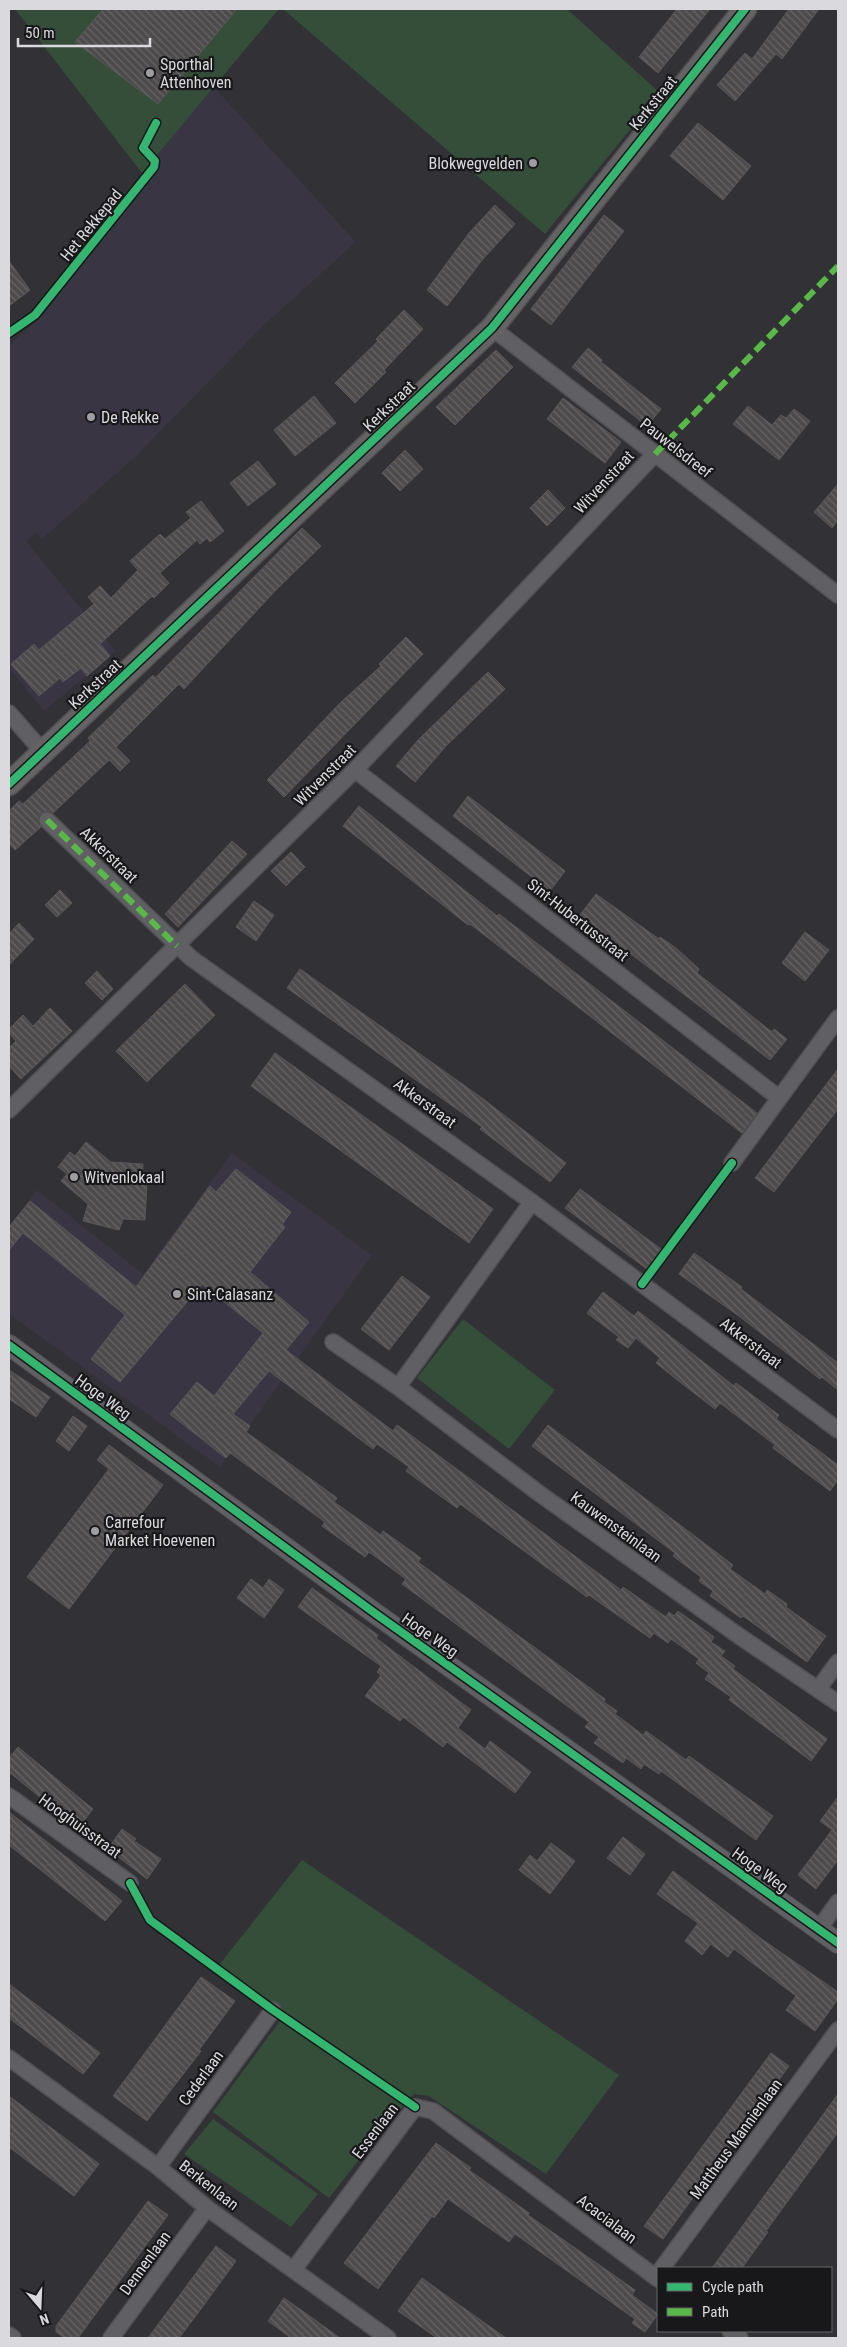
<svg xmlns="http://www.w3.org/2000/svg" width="847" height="2347" viewBox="0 0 847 2347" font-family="'Roboto Condensed',sans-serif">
	<defs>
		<pattern id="building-back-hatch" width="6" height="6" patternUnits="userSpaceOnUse" patternTransform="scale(1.25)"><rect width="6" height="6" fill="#4e4b4d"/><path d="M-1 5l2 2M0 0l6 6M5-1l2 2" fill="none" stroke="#676466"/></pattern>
	</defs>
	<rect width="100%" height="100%" fill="#323135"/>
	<!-- built -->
	<path fill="#393543" d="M214 87 356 242 264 325 135 457 42 539 36 533 26 541 116 651 44 711 9 668V345L42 316 156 171 158 161 155 154Z
		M232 1153 372 1255 220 1467 9 1314V1227L37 1190 143 1274Z"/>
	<!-- park -->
	<path fill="#344e3a" d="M15 9H279L142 173Z
		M283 9H567L660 93 545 234Z
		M463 1319 555 1390 509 1449 417 1378Z
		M302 1860 619 2075 546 2174 429 2096 414 2094 386 2125 329 2198 213 2112 285 2014 219 1965Z
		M213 2119 318 2194 291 2227 184 2154Z"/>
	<!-- building -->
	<path fill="url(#building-back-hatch)" stroke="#595758" d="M103 9H237L158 104 75 42Z
		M677 9H710L658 73 639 57Z
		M789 9H819L782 59 776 54 735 101 717 85 745 53 752 59Z
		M698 123 751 166 723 200 670 156Z
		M495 205 515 224 483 259 447 306 427 290 469 233Z
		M604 215 624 231 551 325 531 309Z
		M9 261 30 290 9 306Z
		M404 310 423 329 384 370 386 372 355 403 335 383 378 341 376 339Z
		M588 348 602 360 601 362 661 409 647 426 572 367Z
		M496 350 513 367 455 425 436 407Z
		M314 396 336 423 295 456 274 430Z
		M563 398 621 442 605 463 547 419Z
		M748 406 772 425 781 415 786 418 794 409 810 421 779 460 733 424Z
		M405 450 423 469 400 491 382 473Z
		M258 461 276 484 248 506 230 483Z
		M838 484V520L832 528 814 512Z
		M548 490 565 508 547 526 530 508Z
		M201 501 224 531 210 542 207 538 200 544 197 540 160 573 169 583 154 598 152 596 100 644 110 656 87 676 81 668 63 682 60 678 39 696 11 664 34 644 39 650 94 604 88 597 100 586 111 598 138 570 130 561 160 534 165 539 191 518 186 512Z
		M302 528 321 546 275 591 184 689 179 684 116 747 130 761 120 771 109 760 53 813 49 811 41 813 38 818 41 827 15 850 9 843V811L19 801 23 804 90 741 88 738 153 675 155 678Z
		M406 637 423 654 284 797 267 780 340 703 381 666 379 664Z
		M488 672 505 689 446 746 415 782 396 766 418 740Z
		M468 796 565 871 550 891 453 816Z
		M359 806 497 916 499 914 757 1113 742 1133 470 924 468 925 343 826Z
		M232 841 247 854 178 927 165 914Z
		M291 852 305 867 286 886 271 871Z
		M60 890 72 903 57 917 45 905Z
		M596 894 659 939 660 937 676 948 699 969 697 973 772 1032 774 1029 787 1039 770 1060 580 915Z
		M254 901 274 915 256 941 236 927Z
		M19 923 34 939 9 965V934Z
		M805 932 829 950 805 981 782 963Z
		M300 969 482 1098 566 1163 550 1182 480 1129 482 1127 287 988Z
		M97 971 113 989 102 1000 85 983Z
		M185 984 215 1015 147 1082 116 1051Z
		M50 1008 72 1031 21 1079 9 1066V1048L16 1041 9 1033V1029L23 1015 33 1026Z
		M275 1053 493 1209 469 1243 251 1086Z
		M838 1069V1109L774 1192 755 1178Z
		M86 1142 111 1162 143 1164 142 1182 147 1183 145 1220 123 1219 119 1230 83 1221 88 1204 61 1181 67 1174 58 1167 70 1152 75 1156Z
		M236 1169 291 1212 282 1225 285 1227 250 1272 309 1322 286 1350 393 1431 397 1425 621 1590 623 1587 666 1617 669 1612 674 1616 678 1611 699 1626 714 1637 711 1642 725 1651 721 1656 735 1666 733 1669 827 1739 811 1761 729 1700 731 1697 705 1679 709 1673 696 1663 699 1659 671 1639 668 1643 654 1633 650 1638 589 1595 587 1597 460 1504 457 1508 406 1471 409 1467 377 1444 373 1449 269 1371 233 1414 250 1426 246 1432 337 1498 334 1502 381 1535 383 1531 421 1558 418 1562 605 1699 604 1702 617 1711 615 1714 643 1735 646 1731 686 1760 689 1756 773 1816 756 1840 661 1771 659 1774 644 1764 641 1769 626 1758 623 1763 594 1743 599 1737 585 1727 589 1722 402 1584 406 1579 369 1552 365 1557 322 1526 325 1522 230 1453 226 1458 170 1414 197 1382 214 1396 263 1333 202 1284 120 1382 91 1359 125 1315 23 1233 9 1250V1227L30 1201 136 1287 210 1186 216 1192Z
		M580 1189 661 1249 647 1269 565 1208Z
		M694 1253 742 1287 741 1289 838 1363V1390L822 1377 820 1379 739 1316 679 1274Z
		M402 1276 430 1297 389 1350 361 1329Z
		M603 1292 634 1316 638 1311 734 1386 736 1383 779 1415 776 1419 838 1465V1480L830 1491 773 1448 775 1445 720 1403 715 1409 685 1386 656 1363 660 1358 636 1338 628 1348 616 1340 619 1337 587 1313Z
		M9 1370 50 1397 36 1417 9 1399Z
		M73 1416 87 1426 69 1451 56 1441Z
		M548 1425 733 1565 730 1569 765 1594 767 1590 787 1604 786 1607 826 1636 807 1662 743 1616 741 1618 710 1596 713 1591 699 1581 701 1577 673 1556 675 1553 532 1446Z
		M109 1445 163 1485 69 1609 27 1577 109 1469 97 1460Z
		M251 1579 263 1588 269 1579 284 1590 264 1618 237 1598Z
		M312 1588 378 1635 376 1638 471 1710 458 1728 485 1749 490 1741 531 1772 515 1793 447 1742 443 1747 403 1717 400 1721 365 1696 381 1675 377 1672 381 1666 298 1607Z
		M18 1747 93 1809 78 1828 9 1772V1758Z
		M838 1797V1860L816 1889 798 1875 832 1830 820 1821Z
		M9 1812 122 1901 105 1921 9 1845Z
		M122 1829 136 1839 134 1841 161 1859 147 1879 108 1849Z
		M623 1837 645 1854 630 1875 607 1858Z
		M551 1843 575 1861 550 1894 519 1870 530 1855 537 1861Z
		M673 1871 763 1940 838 1992V1999L815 2031 786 2010 796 1996 734 1949 728 1957 711 1944 702 1955 685 1941 698 1923 657 1894Z
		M201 1977 235 2001 199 2050 201 2051 147 2121 113 2096Z
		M9 1984 100 2053 83 2074 9 2018Z
		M771 2053 789 2066 663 2239 644 2226Z
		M838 2094V2132L766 2231 768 2232 742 2268H712Z
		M9 2096 99 2164 74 2196 9 2147Z
		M436 2143 471 2168 469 2170 529 2213 528 2215 635 2290 632 2295 658 2314 645 2332 632 2323 635 2319 515 2234 509 2242 448 2199 434 2218 432 2216 378 2289 344 2263Z
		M148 2201 168 2215 78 2338H65L56 2332V2326Z
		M216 2246 236 2261 198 2313 179 2338H148Z
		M422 2278 451 2299 506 2338H437L398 2311Z
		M284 2298 311 2317 340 2338H291L268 2321Z"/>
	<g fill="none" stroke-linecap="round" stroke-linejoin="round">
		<defs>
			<path id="minor" d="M492 328 838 595
				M9 713 43 752
				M355 770 779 1098
				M47 820 191 958 532 1202 838 1430
				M9 1110 355 770 655 454
				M732 1163 838 1018
				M532 1202 398 1387 540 1494 739 1636 838 1703
				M333 1342 398 1387
				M818 1689 838 1662
				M9 1796 130 1883
				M819 1929 838 1902
				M9 2058 158 2167 207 2208 388 2338
				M158 2167 273 2010
				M662 2268 838 2030
				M294 2269 415 2107 433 2111 658 2279
				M730 2331 740 2338
				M9 2335 13 2338
				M111 2338 207 2208"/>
			<path id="tertiary" d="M9 1345 376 1614 838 1943"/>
			<path id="secondary" d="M9 784 492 328 745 9"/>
		</defs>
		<!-- minor casing -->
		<use href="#minor" stroke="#504f53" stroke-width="18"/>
		<!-- tertiary casing -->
		<use href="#tertiary" stroke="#504f53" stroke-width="22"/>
		<!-- secondary casing -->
		<use href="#secondary" stroke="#504f53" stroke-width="25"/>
		<!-- minor -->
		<use href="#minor" stroke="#605f63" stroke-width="15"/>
		<!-- tertiary -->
		<use href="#tertiary" stroke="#605f63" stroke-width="20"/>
		<!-- secondary -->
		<use href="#secondary" stroke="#646263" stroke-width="22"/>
		<!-- quiet -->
		<path stroke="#58b947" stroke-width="6" stroke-dasharray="12 6" stroke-linecap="butt" d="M655 454 838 266
			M47 820 177 946"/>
		<defs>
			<path id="cycleway" d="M9 333 35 315 154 167 155 161 143 148 156 123
				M9 784 492 328 745 9
				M642 1284 732 1163
				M9 1345 376 1614 838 1943
				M130 1883 150 1920 273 2010 415 2107"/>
		</defs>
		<!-- cycleway casing -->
		<use href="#cycleway" stroke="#18181b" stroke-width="11"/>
		<!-- cycleway -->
		<use href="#cycleway" stroke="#33b770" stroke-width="8"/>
	</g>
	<!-- markers -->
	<g fill="#9f9ea3" stroke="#18181b" stroke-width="2">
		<circle cx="150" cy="73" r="5"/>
		<circle cx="533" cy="163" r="5"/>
		<circle cx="91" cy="417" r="5"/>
		<circle cx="74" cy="1177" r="5"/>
		<circle cx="177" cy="1294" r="5"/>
		<circle cx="95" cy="1531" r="5"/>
	</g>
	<g text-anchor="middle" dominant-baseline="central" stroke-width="4.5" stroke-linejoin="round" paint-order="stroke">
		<!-- poi labels -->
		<g font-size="16" fill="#dad9de" stroke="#18181b" text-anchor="start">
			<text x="160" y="64">Sporthal<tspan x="160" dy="18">Attenhoven</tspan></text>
			<text x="523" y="163" text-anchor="end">Blokwegvelden</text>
			<text x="101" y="417">De Rekke</text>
			<text x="84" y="1177">Witvenlokaal</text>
			<text x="187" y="1294">Sint-Calasanz</text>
			<text x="105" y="1522">Carrefour<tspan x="105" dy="18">Market Hoevenen</tspan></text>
		</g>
		<!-- street labels -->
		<g font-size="16" fill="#dad9de" stroke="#18181b">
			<text transform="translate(653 103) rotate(-51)">Kerkstraat</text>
			<text transform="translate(91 225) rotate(-51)">Het Rekkepad</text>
			<text transform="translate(389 406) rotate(-44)">Kerkstraat</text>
			<text transform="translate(676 448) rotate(38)">Pauwelsdreef</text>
			<text transform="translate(604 482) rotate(-47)">Witvenstraat</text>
			<text transform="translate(95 684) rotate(-43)">Kerkstraat</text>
			<text transform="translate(325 775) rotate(-45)">Witvenstraat</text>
			<text transform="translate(109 855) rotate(44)">Akkerstraat</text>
			<text transform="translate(578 920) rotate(38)">Sint-Hubertusstraat</text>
			<text transform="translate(425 1103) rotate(36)">Akkerstraat</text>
			<text transform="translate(751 1343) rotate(37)">Akkerstraat</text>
			<text transform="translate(103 1397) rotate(36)">Hoge Weg</text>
			<text transform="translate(616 1527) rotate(36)">Kauwensteinlaan</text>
			<text transform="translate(430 1635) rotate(35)">Hoge Weg</text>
			<text transform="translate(80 1826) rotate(36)">Hooghuisstraat</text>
			<text transform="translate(760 1870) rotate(36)">Hoge Weg</text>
			<text transform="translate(201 2078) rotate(-54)">Cederlaan</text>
			<text transform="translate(375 2131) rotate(-53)">Essenlaan</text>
			<text transform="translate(736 2139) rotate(-54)">Mattheus Mannienlaan</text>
			<text transform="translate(209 2185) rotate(38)">Berkenlaan</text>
			<text transform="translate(607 2219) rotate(37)">Acacialaan</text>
			<text transform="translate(145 2263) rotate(-54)">Dennenlaan</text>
		</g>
	</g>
	<!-- border -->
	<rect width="847" height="2347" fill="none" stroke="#dad9de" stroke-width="20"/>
	<!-- legend -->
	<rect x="657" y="2267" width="175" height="65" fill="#18181b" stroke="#666569"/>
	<rect x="667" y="2283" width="25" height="8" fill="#33b770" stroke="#666569"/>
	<text x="702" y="2292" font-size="15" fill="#dad9de">Cycle path</text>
	<rect x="667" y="2308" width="25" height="8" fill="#58b947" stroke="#666569"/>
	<text x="702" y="2317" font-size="15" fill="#dad9de">Path</text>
	<!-- north arrow -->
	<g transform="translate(40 2307) rotate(161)" stroke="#18181b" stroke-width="4" paint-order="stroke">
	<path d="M0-4L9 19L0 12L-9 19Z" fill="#dad9de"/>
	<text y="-8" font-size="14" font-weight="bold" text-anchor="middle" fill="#dad9de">N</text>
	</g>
	<!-- scale -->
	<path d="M18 38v8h132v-8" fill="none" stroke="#dad9de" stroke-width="2.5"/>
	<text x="25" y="38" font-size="15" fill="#dad9de" stroke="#18181b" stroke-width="4" paint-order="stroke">50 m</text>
</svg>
